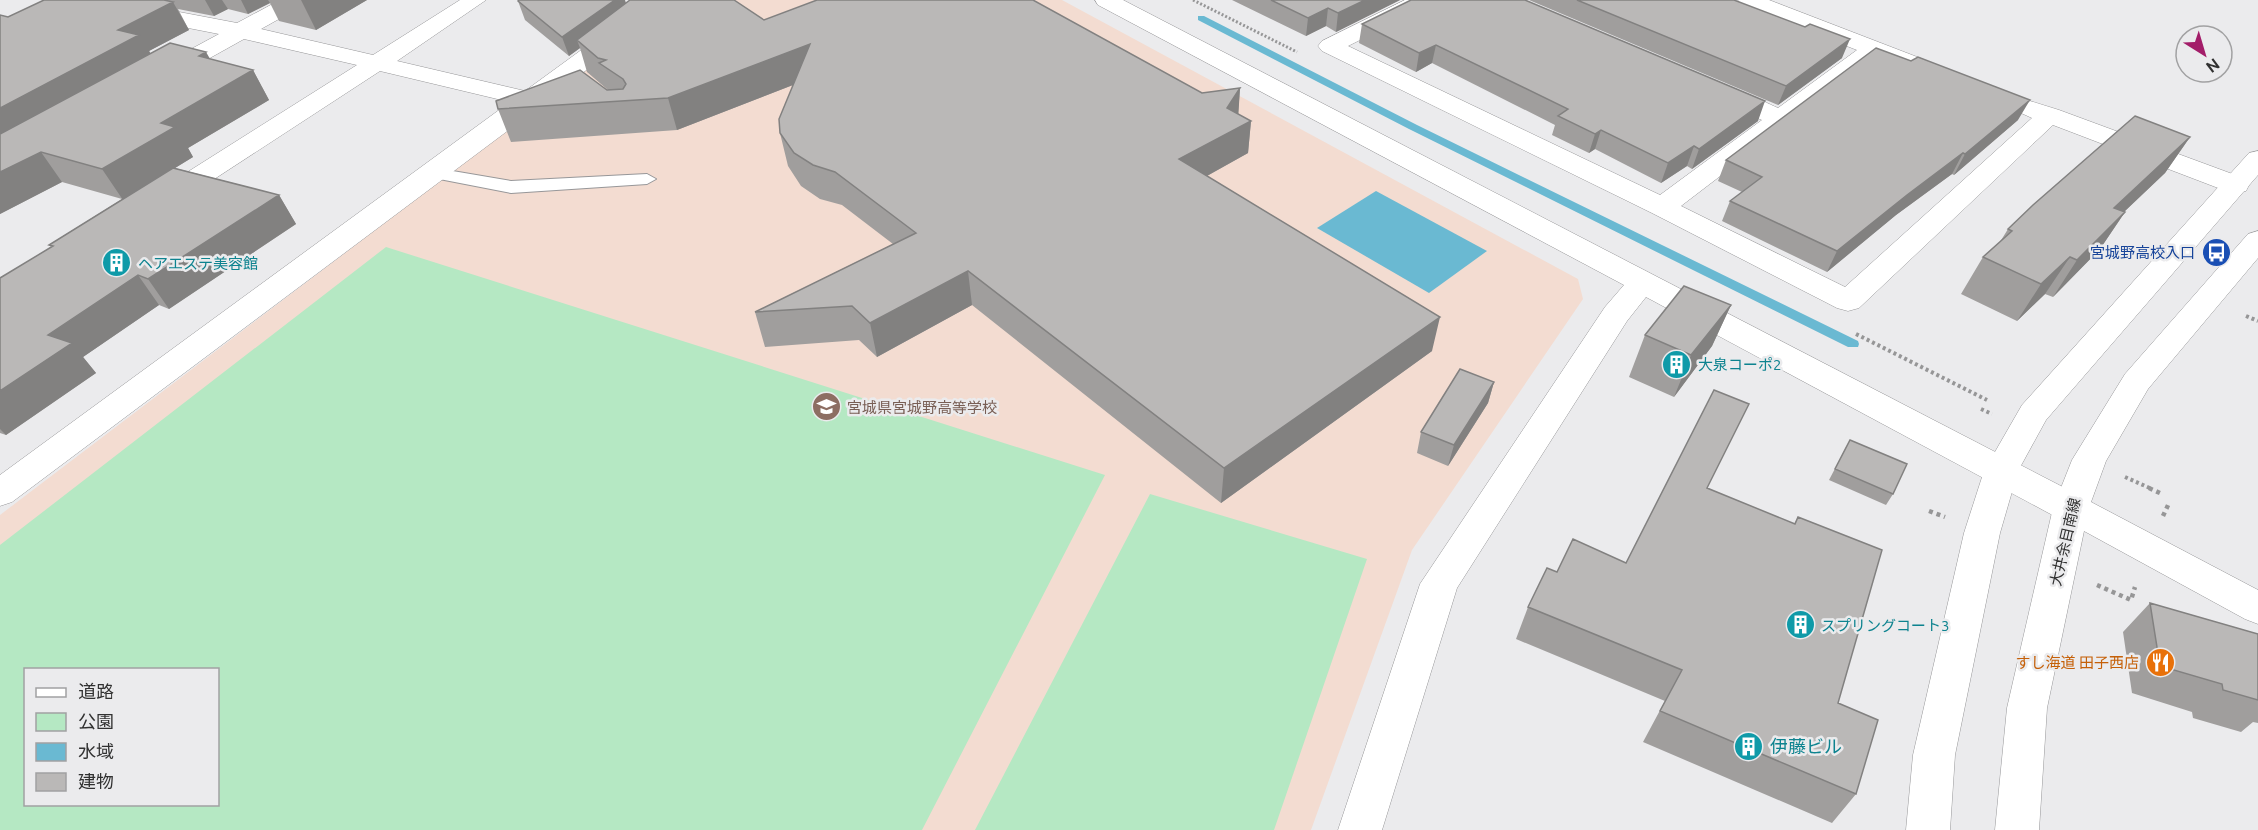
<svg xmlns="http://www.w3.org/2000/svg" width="2258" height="830" viewBox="0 0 2258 830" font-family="Ubuntu,'Noto Sans JP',sans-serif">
	<rect width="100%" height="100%" fill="#ebebed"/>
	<!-- education -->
	<path fill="#f3dcd1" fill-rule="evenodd" d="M678 0H1062L1578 279 1583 299 1412 550 1311 830H0V515ZM26 670H218V804H26Z"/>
	<!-- green -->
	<path fill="#b5e8c3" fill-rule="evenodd" d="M386 247 1105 475 922 830H0V545ZM26 670H218V804H26Z
		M1150 494 1367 559 1274 830H975Z"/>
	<!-- water -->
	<path fill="#6ab9d2" d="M1376 191 1487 251 1429 293 1317 228Z"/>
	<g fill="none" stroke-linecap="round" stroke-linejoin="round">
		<!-- stream -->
		<path fill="#6ab9d2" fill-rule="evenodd" d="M1198 16H1204L1417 125 1858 341 1859 344 1858 347H1848L1409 129 1198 20Z"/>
		<defs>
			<path id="lane" d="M435 168 511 181 647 174 656 179 647 184 511 193 429 177 426 173Z"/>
			<path id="street" d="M70 0H116L237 23 280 0H307L304 5 261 29 373 55 460 0H486L397 61 525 91 650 0H675L542 105 12 502 0 506V475L510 102 380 71 176 204 166 206 156 204 152 198 156 192 357 65 244 39 174 78 165 80 156 78 153 73 156 68 219 34 81 7 73 5Z
				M1095 0H1123L2084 498 2089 508 2084 518 2071 521 2058 518 1646 297 1627 321 1457 588 1382 830H1338L1420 584 1605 307 1624 285 1098 5Z
				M1405 0H1433L1430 5 1348 46 1660 195 1762 120 1712 98 1709 93 1712 88C1733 83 1759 100 1778 108L1857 50 1741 5 1738 0H1769L1925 60 1929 65 1925 70H1909L1876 57 1681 206 1845 287 2032 118 2021 113 2018 108 2021 103 2030 101 2059 110 2246 179 2249 185 2246 191 2236 193 2226 191 2053 125 1859 308 1848 311 1837 308 1652 213 1322 51 1318 46 1322 41Z"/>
			<path id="secondary" d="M2258 151V175L2046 420 2018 471 2000 533 1955 755 1950 830H1906L1913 755 1964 533 1984 471 2022 405 2249 153Z
				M2258 231V258L2148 389 2106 461 2091 502 2258 590V624L2245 619 2084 531 2047 708 2039 830H1995L2007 708 2053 508 2072 460 2125 374 2248 234Z"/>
		</defs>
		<!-- lane casing -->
		<use href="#lane" stroke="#979799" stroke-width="2"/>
		<!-- street casing -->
		<use href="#street" stroke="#979799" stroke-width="1"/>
		<!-- secondary casing -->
		<use href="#secondary" stroke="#979799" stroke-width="1"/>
		<!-- path-far2 -->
		<path stroke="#969697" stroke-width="3" stroke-dasharray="2 2" stroke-linecap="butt" d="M1193 0 1297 52"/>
		<!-- path-far1 -->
		<path stroke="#969697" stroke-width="4" stroke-dasharray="3 3" stroke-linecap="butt" d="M2246 316 2258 321
			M1856 334 1987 400
			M1981 409 1992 414
			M2125 477 2152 489"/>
		<!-- path -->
		<path stroke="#969697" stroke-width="4.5" stroke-dasharray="4 4" stroke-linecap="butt" d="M2149 488 2162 494
			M1929 511 1945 517
			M2163 516 2169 503
			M2097 585 2131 600 2135 587"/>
		<!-- lane -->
		<use href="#lane" fill="#fff" fill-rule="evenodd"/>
		<!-- street -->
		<use href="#street" fill="#fff" fill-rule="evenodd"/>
		<!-- secondary -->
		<use href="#secondary" fill="#fff" fill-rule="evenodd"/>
	</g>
	<!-- wall -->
	<path fill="#a09e9d" d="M44 0H367L316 30 279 21 270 3 248 14 228 9 214 16 178 9 189 30 149 51 151 54 210 59 253 70 269 100 188 148 193 157 175 168 279 195 296 224 169 309 159 305 83 357 96 373 6 435 0 433V278L51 247 49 245 122 199 62 182 0 214 8 17Z
		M1232 0H1400L1336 32 1326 26 1306 36Z
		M1529 0H1734L1842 58 1778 105Z
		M518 1 626 3 764 20 1202 93 1240 88 1238 114 1251 121 1248 153 1207 176 1432 351 1221 503 972 305 877 357 859 340 765 347 755 312 893 244 842 205 820 199 801 186 788 166 780 133 793 85 677 130 511 142 498 109 608 90 587 72 580 48 569 56 525 20Z
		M1362 24 1758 121 1692 169 1687 166 1661 183 1595 149 1589 153 1552 135 1555 125 1432 63 1416 72 1359 43Z
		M2018 120 1954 175 1952 174 1896 215 1827 272 1722 221 1730 201 1742 192 1718 181 1726 160Z
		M2190 137 2165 173 2124 212H2125L2100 249 2053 297 2045 294 2017 321 1961 294 1983 257 2000 242 2008 229Z
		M1731 305 1712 346 1674 397 1629 377 1645 335Z
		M1494 382 1488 403 1448 466 1417 453 1421 432Z
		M1749 404 1707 488 1794 524 1798 517 1856 794 1832 823 1643 742 1665 701 1516 639 1528 607 1557 572 1626 563Z
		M1850 440 1893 494 1886 505 1829 480Z
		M2150 603 2258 634V723L2253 722 2241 732 2193 718 2192 712 2132 693 2123 632Z"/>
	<!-- shaded-wall -->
	<path fill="#828180" d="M205 0H222L228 9 214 16Z
		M241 0H268L270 3 248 14Z
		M301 0H367L316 30Z
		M615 0H625L629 13 577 40 580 48 569 56 562 37Z
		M1365 0H1400L1336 32 1338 13Z
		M173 2 189 30 149 51 157 64 0 149V108L118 30Z
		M1328 8 1326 26 1306 36 1308 18Z
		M1850 39 1842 58 1778 105 1786 86Z
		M810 44 816 76 677 130 668 98Z
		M1436 45 1432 63 1416 72 1419 53Z
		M206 52 223 81 199 56Z
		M253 70 269 100 188 148 193 157 123 200 102 169 161 123Z
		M1240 88 1238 120 1251 121 1248 153 1178 192 1179 159 1227 108Z
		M2030 100 2018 120 1954 175 1965 154Z
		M1765 101 1758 121 1692 169 1699 149Z
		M1601 130 1595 149 1589 153 1595 134Z
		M2190 137 2165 173 2089 245 2114 208Z
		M1694 146 1687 166 1661 183 1668 163Z
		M41 152 62 182 0 214V172Z
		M1963 153 1952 174 1896 215 1827 272 1837 251 1907 195Z
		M279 195 296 224 169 309 148 279Z
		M2125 212 2100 249 2053 297 2077 260Z
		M2070 257 2045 294 2017 321 2041 284Z
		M968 271 972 305 877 357 870 323Z
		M138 275 159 305 83 357 96 373 6 435 0 429V391L48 335Z
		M1731 305 1712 346 1674 397 1691 355Z
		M1440 317 1432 351 1221 503 1224 468Z
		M1494 382 1488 403 1448 466 1454 445Z"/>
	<!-- building -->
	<path fill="#bab8b7" stroke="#828180" stroke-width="1.5" d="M44 0H164L173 2 118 30 139 35 0 108V15L8 17Z
		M519 0H615L562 37 518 1Z
		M630 0H734L764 20 817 0H1033L1202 93 1240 88 1227 108 1251 121 1179 159 1440 317 1224 468 968 271 870 323 852 306 755 312 916 233 835 172 813 165 794 153 780 133 779 119 810 44 668 98 498 109 496 101 580 70 607 90 623 89 626 84 623 79 599 63 606 60 598 58 577 40Z
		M1271 0H1365L1338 13 1328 8 1308 18Z
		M1411 0H1525L1765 101 1699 149 1694 146 1668 163 1601 130 1595 134 1558 116 1568 109 1436 45 1419 53 1362 24Z
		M1577 0H1734L1805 27 1810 24 1850 39 1786 86Z
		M170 43 206 52 199 56 253 70 161 123 175 127 102 169 41 152 0 172V134Z
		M1876 48 1911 61 1918 57 2030 100 1965 154 1963 153 1907 195 1837 251 1730 201 1762 177 1726 160Z
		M2135 116 2190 137 2114 208 2125 212 2077 260 2070 257 2041 284 1983 257 2012 231 2008 229 2033 205Z
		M173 168 279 195 148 279 138 275 48 335 72 343 0 391V278L53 246 49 245Z
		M1684 286 1731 305 1691 355 1645 335Z
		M1460 369 1494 382 1454 445 1421 432Z
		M1714 390 1749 404 1707 488 1795 524 1798 517 1882 550 1838 703 1878 720 1856 794 1660 711 1682 670 1528 607 1547 568 1557 572 1573 539 1626 563Z
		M1850 440 1907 464 1893 494 1835 469Z
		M2150 603 2258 634V700L2223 690 2222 684 2160 666Z"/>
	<!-- icons -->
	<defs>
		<symbol id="bus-disc" viewBox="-11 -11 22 22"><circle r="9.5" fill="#1a4fb4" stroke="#ebebed"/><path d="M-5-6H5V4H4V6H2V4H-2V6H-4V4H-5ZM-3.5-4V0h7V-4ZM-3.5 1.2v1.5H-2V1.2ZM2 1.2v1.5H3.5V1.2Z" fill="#fff"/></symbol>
		<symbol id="building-disc" viewBox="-11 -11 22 22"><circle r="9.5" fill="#0f9aa8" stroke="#ebebed"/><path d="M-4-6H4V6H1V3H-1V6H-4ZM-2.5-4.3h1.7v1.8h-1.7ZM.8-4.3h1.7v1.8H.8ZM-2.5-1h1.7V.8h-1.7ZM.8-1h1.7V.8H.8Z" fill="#fff"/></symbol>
		<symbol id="school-disc" viewBox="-11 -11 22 22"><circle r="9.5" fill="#8d6e63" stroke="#ebebed"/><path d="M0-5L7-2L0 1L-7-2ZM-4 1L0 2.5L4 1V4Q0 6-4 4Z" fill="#fff"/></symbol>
		<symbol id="restaurant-disc" viewBox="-11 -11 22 22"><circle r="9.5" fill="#e8710a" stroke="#ebebed"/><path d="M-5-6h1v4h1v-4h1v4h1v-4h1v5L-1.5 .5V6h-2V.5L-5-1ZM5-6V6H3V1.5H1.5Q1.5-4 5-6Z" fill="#fff"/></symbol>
	</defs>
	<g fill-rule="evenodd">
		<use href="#bus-disc" x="2200" y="236" width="33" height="33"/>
		<use href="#building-disc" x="100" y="246" width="33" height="33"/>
		<use href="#building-disc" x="1660" y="348" width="33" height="33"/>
		<use href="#school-disc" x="810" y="390" width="33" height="33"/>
		<use href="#building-disc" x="1784" y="608" width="33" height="33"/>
		<use href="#restaurant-disc" x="2144" y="646" width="33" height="33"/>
		<use href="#building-disc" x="1732" y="730" width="33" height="33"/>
	</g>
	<g text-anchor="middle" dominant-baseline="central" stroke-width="5" stroke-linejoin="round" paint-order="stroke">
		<!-- transit labels -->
		<g font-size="15" fill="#164399" stroke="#ebebed" text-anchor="end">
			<text x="2195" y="252">宮城野高校入口</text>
		</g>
		<!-- culture labels -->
		<g font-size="15" fill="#0d838f" stroke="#ebebed" text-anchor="start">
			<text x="138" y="263">ヘアエステ美容館</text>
			<text x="1698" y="364">大泉コーポ2</text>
			<text x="1821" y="625">スプリングコート3</text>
		</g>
		<!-- education labels -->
		<g font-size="15" fill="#785e54" stroke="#ebebed" text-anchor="start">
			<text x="847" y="407">宮城県宮城野高等学校</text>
		</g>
		<!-- street labels -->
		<g font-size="15" fill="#313131" stroke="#ebebed">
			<text transform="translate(2065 542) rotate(-77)">大井余目南線</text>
		</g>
		<!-- food labels -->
		<g font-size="15" fill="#c56008" stroke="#ebebed" text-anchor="end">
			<text x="2139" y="662">すし海道 田子西店</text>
		</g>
		<!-- near-culture labels -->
		<g font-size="18" fill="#0d838f" stroke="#ebebed" text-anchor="start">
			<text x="1770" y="746">伊藤ビル</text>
		</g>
	</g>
	<!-- legend -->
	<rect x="24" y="668" width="195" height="138" fill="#ebebed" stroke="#a1a1a2" stroke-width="1.5"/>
	<rect x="36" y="688" width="30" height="9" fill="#ffffff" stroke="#a1a1a2" stroke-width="1.5"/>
	<text x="78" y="698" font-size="18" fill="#313131">道路</text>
	<rect x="36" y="713" width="30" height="18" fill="#b5e8c3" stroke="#a1a1a2" stroke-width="1.5"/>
	<text x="78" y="728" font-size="18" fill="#313131">公園</text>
	<rect x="36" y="743" width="30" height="18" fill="#6ab9d2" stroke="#a1a1a2" stroke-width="1.5"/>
	<text x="78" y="758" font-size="18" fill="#313131">水域</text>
	<rect x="36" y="773" width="30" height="18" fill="#bab8b7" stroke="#a1a1a2" stroke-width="1.5"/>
	<text x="78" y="788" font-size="18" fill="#313131">建物</text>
	<!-- north arrow -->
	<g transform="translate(2204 54) rotate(143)"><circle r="28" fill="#ebebed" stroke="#a1a1a2" stroke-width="1.5"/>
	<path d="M0-4.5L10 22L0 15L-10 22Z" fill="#a31d69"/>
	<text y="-9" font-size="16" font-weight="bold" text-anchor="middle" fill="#313131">N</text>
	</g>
</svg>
